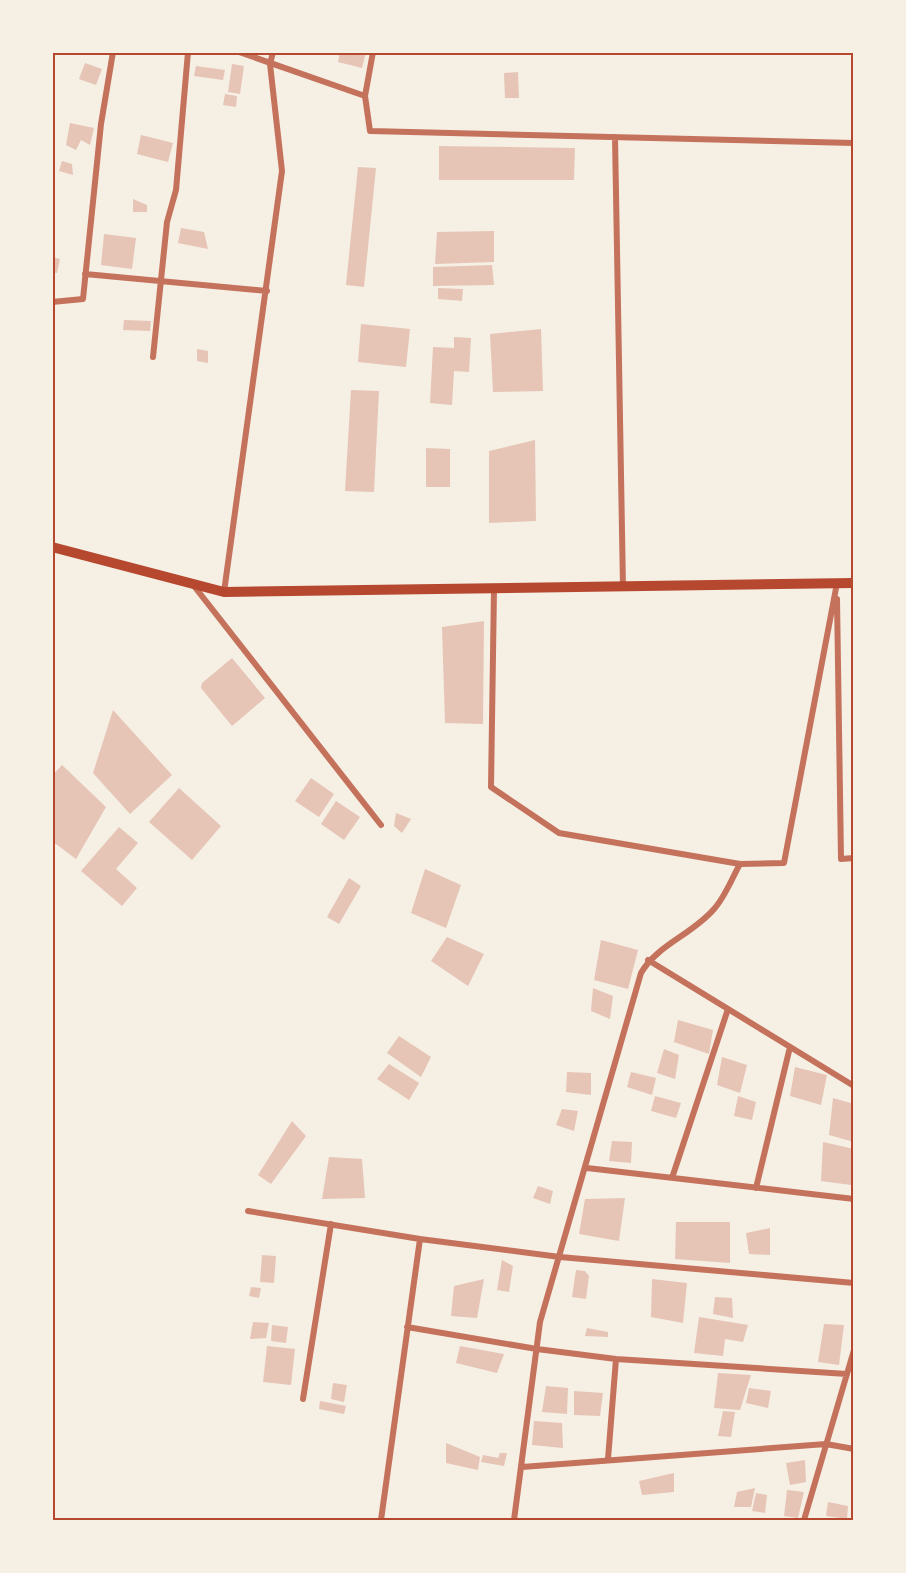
<svg xmlns="http://www.w3.org/2000/svg" width="906" height="1573" viewBox="0 0 906 1573" font-family="'Fira Sans Condensed',sans-serif">
	<rect width="100%" height="100%" fill="#f6efe4"/>
	<!-- building -->
	<path fill="#e6c5b7" d="M340 52H366L362 68 338 62Z
		M85 63 102 69 96 85 79 79Z
		M232 64 244 66 240 94 228 92Z
		M196 66 225 70 223 80 194 76Z
		M518 72 519 98H505L504 73Z
		M225 94 237 96 236 107 223 105Z
		M70 123 94 128 90 145 81 140 76 150 66 145Z
		M141 135 173 143 168 162 137 154Z
		M439 146 575 148 574 180H439Z
		M62 161 72 164 73 175 59 171Z
		M358 167 376 168 364 287 346 285Z
		M133 199 147 205V212H133Z
		M181 228 204 232 208 249 178 243Z
		M494 231V262L435 264 437 232Z
		M104 234 136 238 132 269 101 265Z
		M52 257 60 259 57 273 52 272Z
		M492 265 494 285 433 286V267Z
		M438 288 463 289 462 301 438 299Z
		M124 320 151 321 150 331 123 330Z
		M361 324 410 329 406 367 358 362Z
		M541 329 543 391 493 392 490 334Z
		M454 337 471 338 469 372 454 371 452 405 430 403 433 347 454 348Z
		M197 349 208 351V363L197 361Z
		M351 390 379 391 374 492 345 491Z
		M535 440 536 521 489 523V451Z
		M426 448 450 449V487H426Z
		M484 621 483 724 445 723 442 627Z
		M232 658 265 698 232 726 201 688 202 683Z
		M113 710 172 775 130 814 93 773Z
		M62 765 106 807 76 859 52 841V776Z
		M311 778 334 794 319 817 295 801Z
		M179 788 221 826 192 860 149 822Z
		M336 801 360 817 344 840 321 824Z
		M396 813 411 819 402 833 394 826Z
		M119 827 138 843 116 869 137 888 122 906 81 871Z
		M425 869 461 885 446 928 411 913Z
		M349 878 361 886 339 924 327 917Z
		M447 937 484 954 468 986 431 961Z
		M601 940 638 950 628 989 594 980Z
		M593 988 613 996 610 1019 591 1011Z
		M678 1020 713 1030 709 1054 674 1042Z
		M399 1036 431 1057 421 1077 387 1053Z
		M664 1049 679 1055 675 1079 657 1073Z
		M722 1057 747 1065 740 1093 717 1085Z
		M389 1064 419 1083 409 1100 377 1079Z
		M795 1067 827 1075 821 1105 790 1096Z
		M567 1072 591 1073V1095L566 1092Z
		M631 1072 656 1078 652 1095 627 1087Z
		M655 1096 681 1103 676 1118 651 1111Z
		M738 1096 756 1102 752 1120 734 1116Z
		M833 1098 854 1104V1142L829 1135Z
		M562 1109 578 1111 574 1131 556 1125Z
		M292 1121 306 1136 271 1184 258 1175Z
		M612 1141 632 1142 631 1163 609 1161Z
		M823 1142 854 1149 851 1185 821 1181Z
		M329 1157 362 1159 365 1198 322 1199Z
		M538 1186 553 1191 550 1204 533 1198Z
		M625 1198 619 1241 579 1234 585 1199Z
		M676 1222H730V1263L675 1259Z
		M770 1228V1255L749 1254 746 1233Z
		M262 1255 276 1256 274 1283 260 1282Z
		M502 1260 513 1266 509 1292 497 1290Z
		M576 1270 585 1271 589 1276 586 1299 572 1297Z
		M484 1279 477 1318 451 1316 454 1286Z
		M652 1279 687 1283 683 1323 651 1317Z
		M251 1287 261 1288 259 1298 249 1296Z
		M715 1297 732 1298 733 1318 713 1314Z
		M699 1317 748 1325 743 1342 725 1339 723 1356 694 1353Z
		M253 1322 269 1323 266 1338 250 1339Z
		M824 1324 844 1325 839 1365 818 1362Z
		M272 1325 288 1327 286 1343 271 1341Z
		M587 1328 608 1332V1337L585 1336Z
		M267 1346 295 1349 291 1385 263 1382Z
		M460 1346 504 1354 497 1373 456 1363Z
		M718 1373 751 1375 740 1410 714 1408Z
		M333 1383 347 1385 344 1402 331 1399Z
		M546 1386 568 1388 567 1414 542 1412Z
		M749 1388 771 1391 768 1408 746 1403Z
		M574 1391 603 1393 600 1416 574 1415Z
		M320 1401 346 1406 344 1414 319 1409Z
		M723 1411 735 1412 731 1437 718 1436Z
		M534 1421 562 1423 563 1448 532 1445Z
		M446 1443 480 1457 478 1470 446 1463Z
		M500 1453H507L504 1466 481 1462 483 1455 498 1458Z
		M805 1460 806 1482 790 1485 786 1463Z
		M674 1473V1492L642 1495 639 1481Z
		M755 1488 751 1507H734L737 1492Z
		M787 1490 804 1492 798 1518 784 1516Z
		M756 1493 767 1495 765 1513 752 1511Z
		M828 1502 848 1506 847 1519 826 1516Z"/>
	<g fill="none" stroke-linecap="round" stroke-linejoin="round">
		<!-- minor -->
		<path stroke="#c5725c" stroke-width="6" d="M239 52 365 96 370 131 854 143
			M365 96 373 52
			M615 137 623 587
			M85 274 267 291
			M52 302 83 299 101 124 113 52
			M153 357 167 222 176 190 188 52
			M194 586 381 825
			M494 589 491 787 559 833 740 864 784 863 837 583
			M224 592 282 171 270 64 273 52
			M837 599 841 859 854 858
			M648 960 854 1086
			M587 1168 854 1199
			M672 1178 728 1009
			M756 1188 790 1047
			M248 1211 420 1239
			M407 1327 537 1349 616 1359 847 1374
			M303 1399 331 1224
			M608 1459 616 1359
			M522 1467 826 1444 854 1449
			M381 1520 420 1239 560 1257 854 1283
			M514 1520 540 1322 641 973C657 945 693 934 714 909 725 897 732 878 740 864
			M804 1520 854 1350"/>
		<!-- secondary -->
		<path stroke="#b5482f" stroke-width="10" d="M52 547 224 592 854 583"/>
	</g>
	<!-- border -->
	<rect width="906" height="1573" fill="none" stroke="#f6efe4" stroke-width="108"/>
	<rect x="54" y="54" width="798" height="1465" fill="none" stroke="#b5482f" stroke-width="2"/>
</svg>
